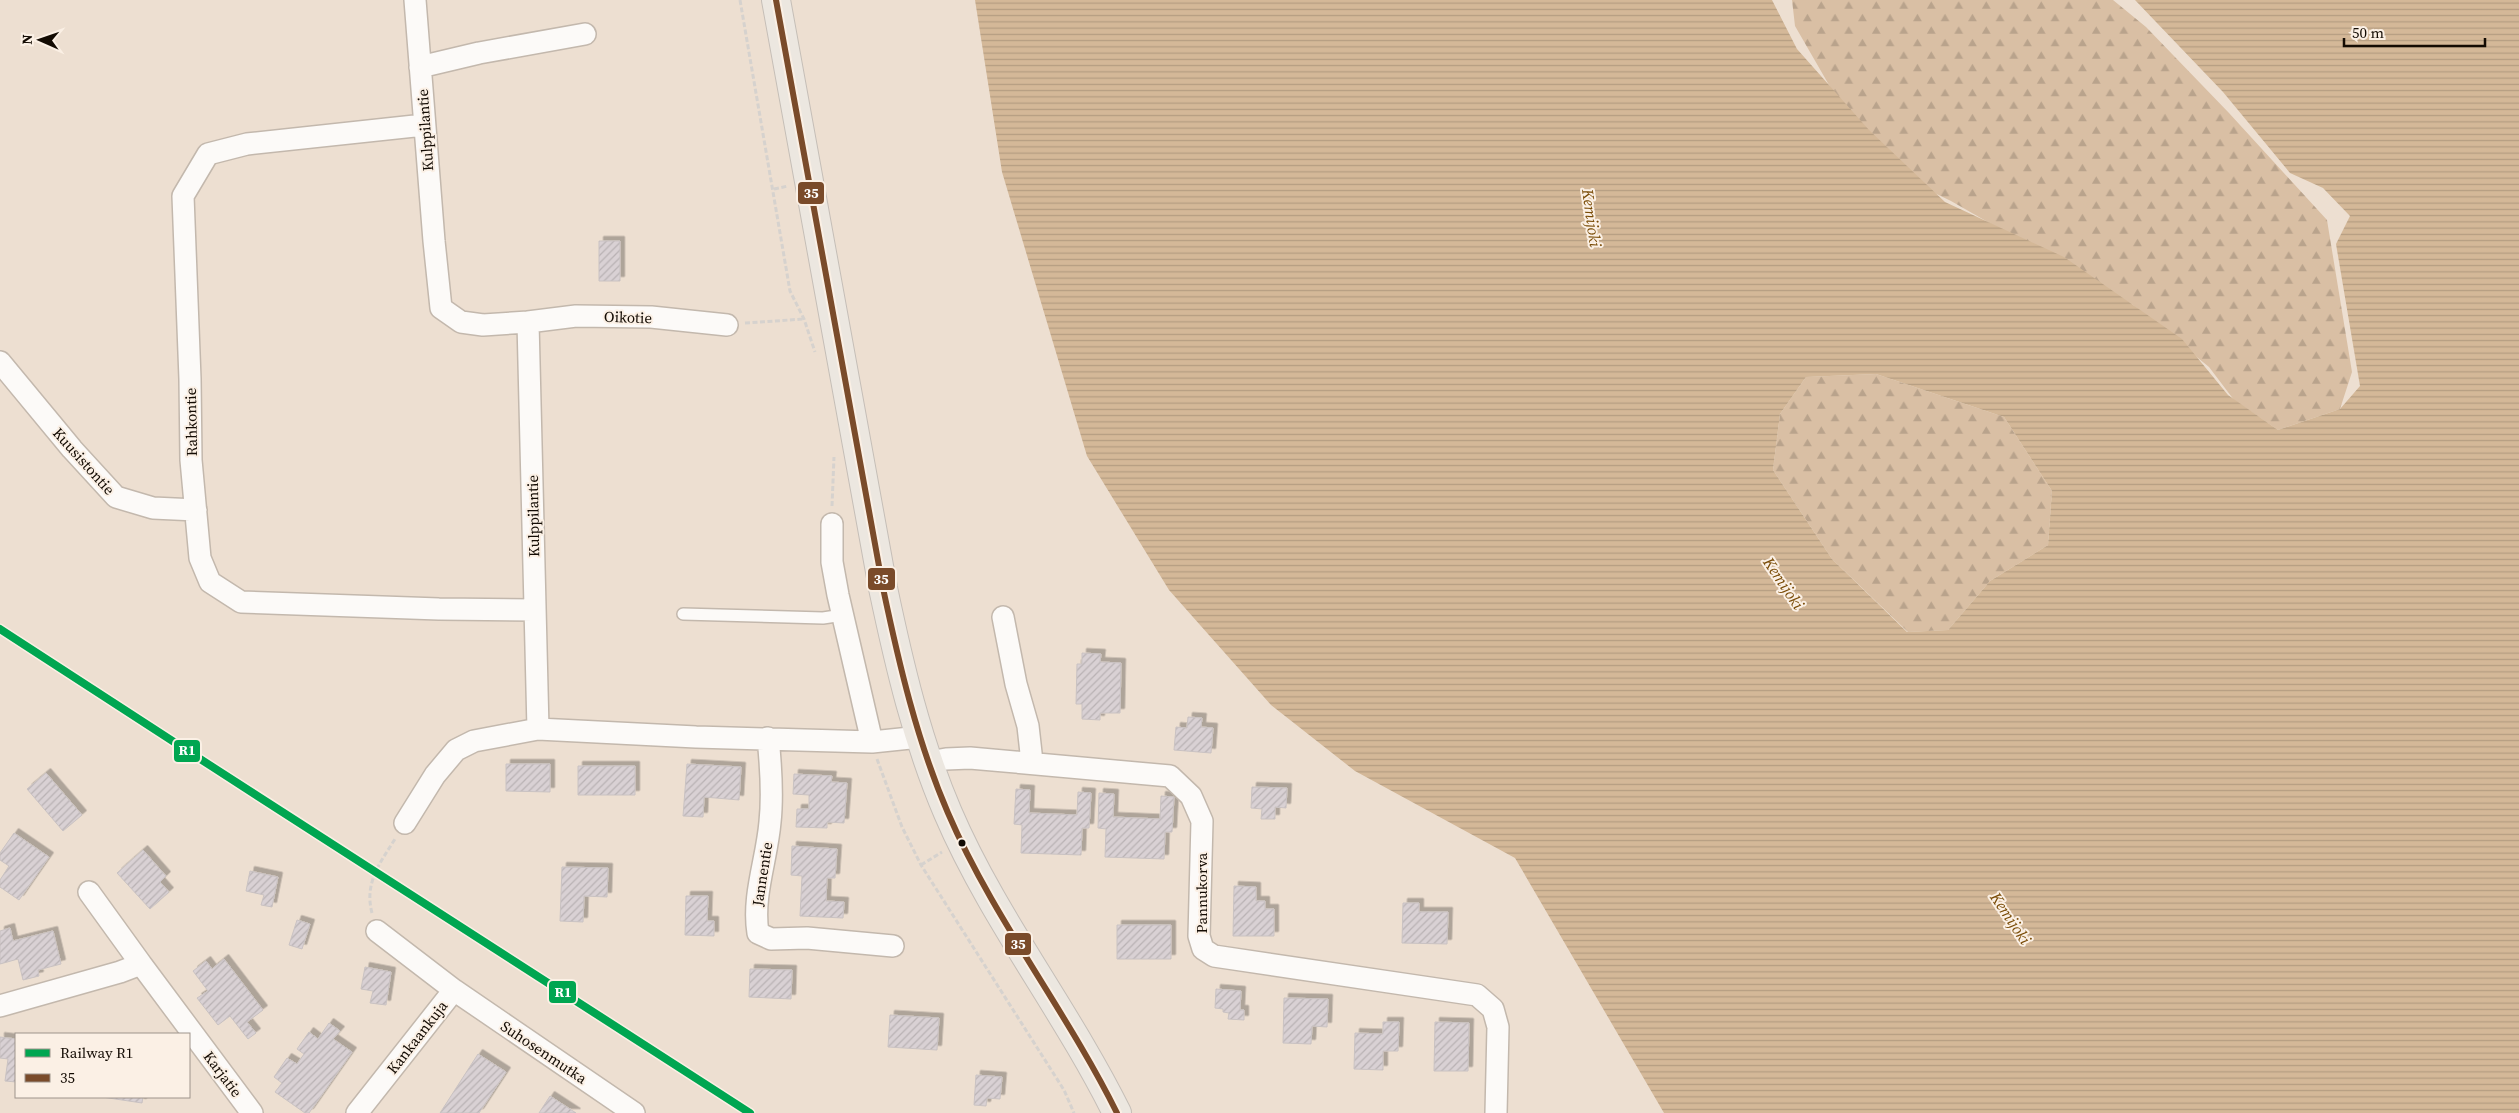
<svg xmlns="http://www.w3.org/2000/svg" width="2519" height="1113" viewBox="0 0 2519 1113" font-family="'Source Serif 4',serif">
	<defs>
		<pattern id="forest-firs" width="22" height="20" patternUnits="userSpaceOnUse" patternTransform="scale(1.25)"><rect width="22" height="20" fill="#d9bfa4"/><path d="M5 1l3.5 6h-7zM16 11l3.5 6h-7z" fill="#b9a38c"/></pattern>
		<pattern id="water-rules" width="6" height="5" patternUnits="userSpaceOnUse" patternTransform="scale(1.25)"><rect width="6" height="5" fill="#d4b898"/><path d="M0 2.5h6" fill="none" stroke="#b59d81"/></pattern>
		<pattern id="building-hatch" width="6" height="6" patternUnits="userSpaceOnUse" patternTransform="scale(1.25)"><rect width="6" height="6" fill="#d9d1d4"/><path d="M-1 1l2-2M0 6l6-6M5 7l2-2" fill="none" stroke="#b9b2b4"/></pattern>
		<filter id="shadow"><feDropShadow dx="4.5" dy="-4.5" stdDeviation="0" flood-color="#0004"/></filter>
	</defs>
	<rect width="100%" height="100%" fill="#eddfd1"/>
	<!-- forest -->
	<path fill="url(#forest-firs)" d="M1792 0H2113L2146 27 2229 113 2327 220 2352 372 2340 409 2278 430 2234 400 2209 367 2133 305 1951 201 1891 172 1863 144 1795 26Z
		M1876 374 2004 417 2052 491 2048 545 1990 581 1948 630 1908 632 1832 559 1773 470 1780 414 1806 377Z"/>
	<!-- water -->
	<path fill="url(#water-rules)" fill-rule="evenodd" d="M975 0H1772L1797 49 1869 130 1945 202 2064 257 2182 339 2228 395 2278 430 2340 409 2360 386 2336 244 2350 216 2323 188 2290 173 2223 92 2135 0H2519V1113H1664L1515 858 1355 771 1271 705 1169 590 1087 456 1002 172ZM1876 374 2004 417 2052 491 2048 545 1990 581 1948 630 1907 632 1832 559 1773 470 1780 414 1806 377Z"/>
	<!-- building -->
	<path fill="url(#building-hatch)" stroke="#c9c2c2" filter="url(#shadow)" d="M599 241H620V281H599Z
		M1082 653 1101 654 1100 662 1121 663 1120 713H1100V720L1082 719V704H1076L1077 664H1082Z
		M1188 717 1202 718 1201 727 1213 728 1211 753 1174 750 1176 727 1187 728Z
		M506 764H550V792L506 791Z
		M687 764 741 767 739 800 704 797 703 817 683 816Z
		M578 766H635V795H578Z
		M46 773 82 815 63 831 27 789Z
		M794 774 832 776 831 782 847 783 844 823 827 822V828L796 827 797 809H809V795L793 794Z
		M1252 787 1287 788 1286 808 1275 807V819H1261L1262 809 1251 808Z
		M1016 789 1030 790 1029 813 1077 815 1078 792 1091 793 1089 828H1082L1081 855 1021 853 1022 825 1014 824Z
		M1099 793 1114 794 1113 817 1160 819 1161 796 1174 797 1172 832H1165L1164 859 1105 857 1106 829 1098 828Z
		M14 833 49 857 19 900 0 887V880L9 866 0 860V853Z
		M792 846 837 849 835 878H827L826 901 844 902 843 918 800 916 802 876 791 875Z
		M143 850 166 876 160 882 169 892 150 909 117 873Z
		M562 867 608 868 607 897 584 896 583 922 560 921Z
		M250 871 278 877 272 907 261 905 264 895 246 891Z
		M1234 886 1256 887V901H1265V909H1274V936H1233Z
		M686 896H708L707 921H714V936L685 935Z
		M1403 903H1419V912H1448L1447 944 1402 943Z
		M297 920 310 924 302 949 289 945Z
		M1117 925H1171V959H1117Z
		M10 928 13 941 53 931 61 964 38 970 39 976 23 980 18 959 0 964V931Z
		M224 959 263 1010 247 1022 256 1033 248 1039 230 1016 218 1025 197 998 208 991 193 971 206 961 212 969Z
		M365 967 391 972 386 1005 370 1003 373 991 361 989Z
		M750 969 792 970 791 999 749 997Z
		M1216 989 1241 991 1240 1010H1244V1020L1228 1019 1229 1013 1223 1012V1009L1215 1008Z
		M1284 998 1328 999 1327 1027 1312 1026 1311 1044 1283 1043Z
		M890 1015 939 1018 937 1050 888 1047Z
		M1383 1022H1399L1398 1051H1383V1070L1354 1069 1355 1033 1383 1034Z
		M1435 1022 1469 1023 1468 1071H1434Z
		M329 1023 340 1031 333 1039 352 1052 309 1113H305L275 1092 282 1083 274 1077 287 1058 297 1064 304 1054 297 1049 309 1032 318 1039Z
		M0 1037 16 1039V1082L5 1081 8 1059 0 1058Z
		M478 1054 506 1072 479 1113H440Z
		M976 1075 1002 1077 1000 1099 987 1098 986 1106 974 1105Z
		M550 1096 576 1113H539Z
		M102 1097H143L142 1103Z"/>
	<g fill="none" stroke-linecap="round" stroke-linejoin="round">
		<defs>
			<path id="lane" d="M683 614 823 618 843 615"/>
			<path id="street" d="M415 0 434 241 441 308 461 322 483 325 528 322 538 729
				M420 67 479 53 585 34
				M424 125 247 144 208 154 183 196 190 379 191 460 200 558 210 582 241 602 439 609 534 610
				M528 322 576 316 651 317 727 325
				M0 362 72 449 116 497 153 508 196 510
				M832 524V562L838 595 872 742
				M1003 617 1016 684 1028 726 1032 762
				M768 738C771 767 773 794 770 822 767 859 752 896 758 933L771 939 807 938 893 946
				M929 762 946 759 970 758 1170 776 1191 796 1202 821 1199 936 1203 949 1214 956 1477 995 1493 1009 1498 1027 1496 1113
				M405 823 435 775 456 750 474 741 538 729 696 737 872 742 920 737
				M89 892 141 964
				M454 990 634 1113
				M0 1006 120 972 141 964 252 1113
				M357 1113 454 990 377 931"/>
			<path id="primary" d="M776 0 883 588C899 664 917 741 948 813 993 918 1066 1010 1117 1113"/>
		</defs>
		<!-- lane casing -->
		<use href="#lane" stroke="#c3b8ad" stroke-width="14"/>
		<!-- street casing -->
		<use href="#street" stroke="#c3b8ad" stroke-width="24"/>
		<!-- primary casing -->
		<use href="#primary" stroke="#c5beb7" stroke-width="30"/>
		<!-- path -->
		<path stroke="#d6d2ce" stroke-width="3" stroke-dasharray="5 2.5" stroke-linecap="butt" d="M740 0 790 291 804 319 815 352
			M774 189 788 186
			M745 323 804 319
			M832 506 834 457
			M877 759 902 827 921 865 1064 1090 1074 1113
			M921 865 942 852
			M372 913C364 883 380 863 395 839"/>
		<!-- lane -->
		<use href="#lane" stroke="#fcfaf8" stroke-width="11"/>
		<!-- street -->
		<use href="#street" stroke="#fcfaf8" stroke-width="21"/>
		<!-- primary -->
		<use href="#primary" stroke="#ece7e0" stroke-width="28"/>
		<defs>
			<path id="bus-1" d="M776 0 883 588C899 664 917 741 948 813 993 918 1066 1010 1117 1113"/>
		</defs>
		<!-- bus-1 casing -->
		<use href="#bus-1" stroke="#fbf0e5" stroke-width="10"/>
		<!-- bus-1 -->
		<use href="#bus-1" stroke="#7a4b2a" stroke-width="6"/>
		<defs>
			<path id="rail-1" d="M0 629C249 792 501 951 750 1113"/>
		</defs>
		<!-- rail-1 casing -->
		<use href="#rail-1" stroke="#fbf0e5" stroke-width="11"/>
		<!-- rail-1 -->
		<use href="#rail-1" stroke="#00a651" stroke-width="8"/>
	</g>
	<!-- markers -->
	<circle fill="#130b03" stroke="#fbf0e5" stroke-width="2" cx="962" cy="843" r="4.5"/>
	<g text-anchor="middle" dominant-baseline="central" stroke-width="4" stroke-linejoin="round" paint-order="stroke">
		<!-- street labels -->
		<g font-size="15" fill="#130b03" stroke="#fbf0e5">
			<text transform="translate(425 130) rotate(-94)">Kulppilantie</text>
			<text transform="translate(628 317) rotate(2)">Oikotie</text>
			<text transform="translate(191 422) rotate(-91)">Rahkontie</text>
			<text transform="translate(84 461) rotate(48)">Kuusistontie</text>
			<text transform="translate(533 516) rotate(-91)">Kulppilantie</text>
			<text transform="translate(762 874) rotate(-81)">Jannentie</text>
			<text transform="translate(1201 893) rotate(-90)">Pannukorva</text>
			<text transform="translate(417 1037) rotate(-52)">Kankaankuja</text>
			<text transform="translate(544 1052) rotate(34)">Suhosenmutka</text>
			<text transform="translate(223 1074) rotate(53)">Karjatie</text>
		</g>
		<!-- water labels -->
		<g font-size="16" font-style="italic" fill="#794b06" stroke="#fbf0e5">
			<text transform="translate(1592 218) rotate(82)">Kemijoki</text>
			<text transform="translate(1784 583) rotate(56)">Kemijoki</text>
			<text transform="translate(2011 918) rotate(56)">Kemijoki</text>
		</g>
	</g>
	<g stroke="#fbf0e5" stroke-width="2">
		<rect x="797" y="181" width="28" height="24" rx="5" fill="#7a4b2a"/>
		<rect x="867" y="567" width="29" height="24" rx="5" fill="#7a4b2a"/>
		<rect x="173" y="739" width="28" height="24" rx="5" fill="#00a651"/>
		<rect x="1004" y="932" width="28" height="24" rx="5" fill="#7a4b2a"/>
		<rect x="548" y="980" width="29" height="24" rx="5" fill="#00a651"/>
	</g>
	<g font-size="14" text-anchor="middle" font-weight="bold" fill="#fff">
		<text x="811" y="198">35</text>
		<text x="881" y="584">35</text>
		<text x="187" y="755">R1</text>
		<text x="1018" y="949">35</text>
		<text x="563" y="997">R1</text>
	</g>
	<!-- legend -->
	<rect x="15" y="1033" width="175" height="65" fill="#fbf0e5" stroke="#9e948b"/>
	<rect x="25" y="1049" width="25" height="8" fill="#00a651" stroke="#9e948b"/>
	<text x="60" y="1058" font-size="15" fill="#130b03">Railway R1</text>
	<rect x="25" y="1074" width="25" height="8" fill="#7a4b2a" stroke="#9e948b"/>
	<text x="60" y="1083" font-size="15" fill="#130b03">35</text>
	<!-- north arrow -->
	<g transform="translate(40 40) rotate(272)" stroke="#fbf0e5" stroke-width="4" paint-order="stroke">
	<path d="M0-4L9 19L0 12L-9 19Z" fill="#130b03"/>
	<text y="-8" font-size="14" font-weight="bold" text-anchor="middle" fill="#130b03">N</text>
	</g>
	<!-- scale -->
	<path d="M2344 38v8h141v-8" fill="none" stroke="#130b03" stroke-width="2.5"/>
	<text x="2352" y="38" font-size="15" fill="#130b03" stroke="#fbf0e5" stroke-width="4" paint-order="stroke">50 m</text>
</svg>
